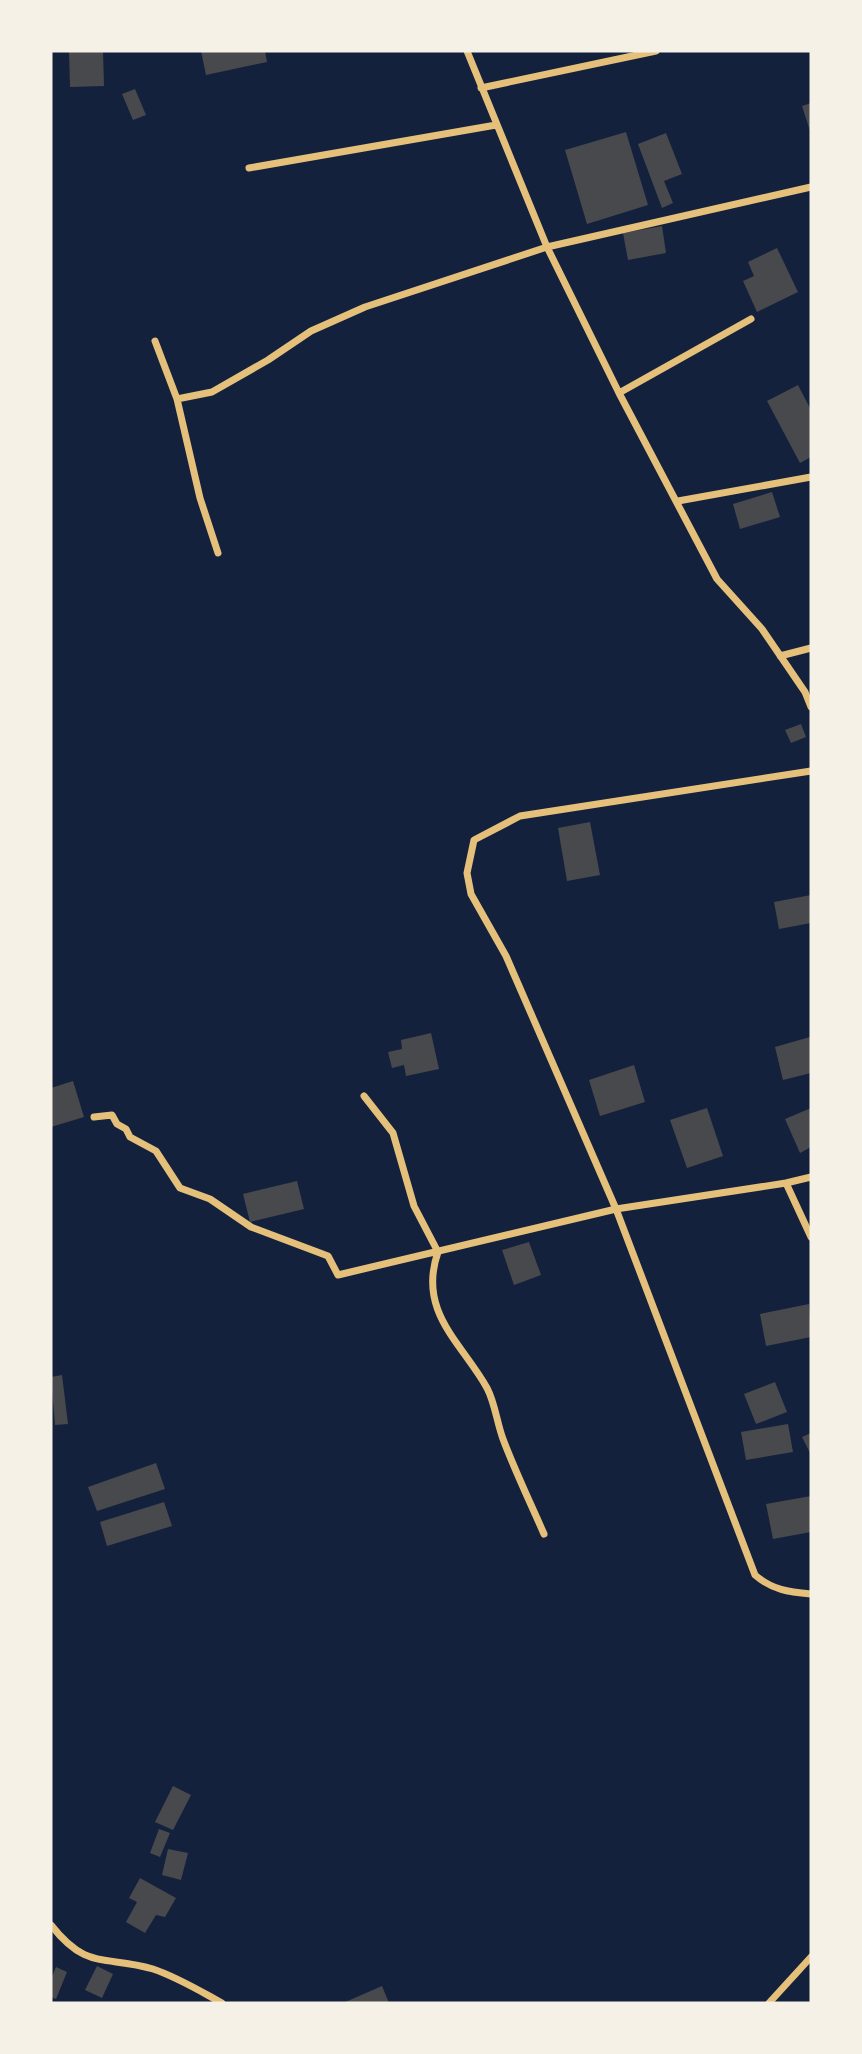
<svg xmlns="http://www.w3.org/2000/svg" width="862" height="2054" viewBox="0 0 862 2054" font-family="Manrope,sans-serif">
	<rect width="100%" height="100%" fill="#14213d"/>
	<!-- building -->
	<path fill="#48494c" d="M69 51H103L104 86 70 87Z
		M201 51H265L267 62 206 75Z
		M135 89 146 115 133 120 122 94Z
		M811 103V134L802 106Z
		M626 132 648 205 587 224 565 150Z
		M666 133 682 174 664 181 673 203 662 208 638 144Z
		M662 226 666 253 628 260 623 233Z
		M777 248 798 292 757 312 743 281 754 276 748 262Z
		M798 385 811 410V457L800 463 767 401Z
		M772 492 780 517 740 529 733 504Z
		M801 724 806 737 791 743 785 730Z
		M590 822 600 875 567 881 558 828Z
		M811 895V923L779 929 774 902Z
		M431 1033 439 1069 406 1076 404 1065 392 1068 388 1052 402 1049 401 1040Z
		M810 1037 811 1073 783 1080 775 1047Z
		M634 1065 645 1102 600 1116 589 1080Z
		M73 1081 84 1117 51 1127V1088Z
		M707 1108 723 1156 687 1168 670 1120Z
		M811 1108V1147L800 1153 785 1119Z
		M297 1181 304 1209 250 1222 243 1194Z
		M529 1242 541 1275 514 1285 502 1250Z
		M809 1304 811 1337 766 1346 760 1314Z
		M62 1375 68 1424 55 1425 51 1377Z
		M775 1382 787 1412 756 1424 744 1394Z
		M788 1424 793 1452 746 1460 741 1432Z
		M811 1433V1455L802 1437Z
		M156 1463 165 1489 97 1511 88 1487Z
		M811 1496V1532L773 1539 766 1504Z
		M164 1502 172 1526 107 1546 100 1522Z
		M173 1786 191 1795 173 1830 155 1822Z
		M159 1829 170 1833 160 1857 150 1853Z
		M168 1849 188 1853 181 1880 162 1875Z
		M140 1878 176 1898 165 1917 156 1915 145 1933 126 1922 137 1902 129 1898Z
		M97 1966 113 1974 102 1998 85 1990Z
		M56 1967 67 1972 56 1999 51 1997V1979Z
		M382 1986 389 2003H343Z"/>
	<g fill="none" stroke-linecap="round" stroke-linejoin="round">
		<!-- minor -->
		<path stroke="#e5c07b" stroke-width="7" d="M467 51 547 247 619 393 717 579 762 629 805 692 811 707
			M481 88 656 51
			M249 168 496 125
			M155 341 177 399 200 498 218 553
			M619 393 751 319
			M177 399 212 392 268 360 311 331 365 307 547 247 811 187
			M678 501 811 477
			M780 656 811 648
			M364 1096 393 1133 414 1206 438 1252C417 1312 462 1343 487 1388 495 1403 497 1423 503 1439 515 1471 530 1502 544 1534
			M94 1117 112 1115 117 1124 126 1129 130 1137 156 1151 180 1188 210 1199 251 1227 328 1256 338 1275 616 1209 755 1575C772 1590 789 1592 811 1594
			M811 1177 786 1183 811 1237
			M786 1183 616 1209 506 956 471 894 467 873 474 840 520 816 811 771
			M51 1925C87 1971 105 1955 153 1969 177 1977 200 1991 222 2003
			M769 2003 811 1957"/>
	</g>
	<!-- border -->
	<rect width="862" height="2054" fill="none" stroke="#f6f1e7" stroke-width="105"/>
</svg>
